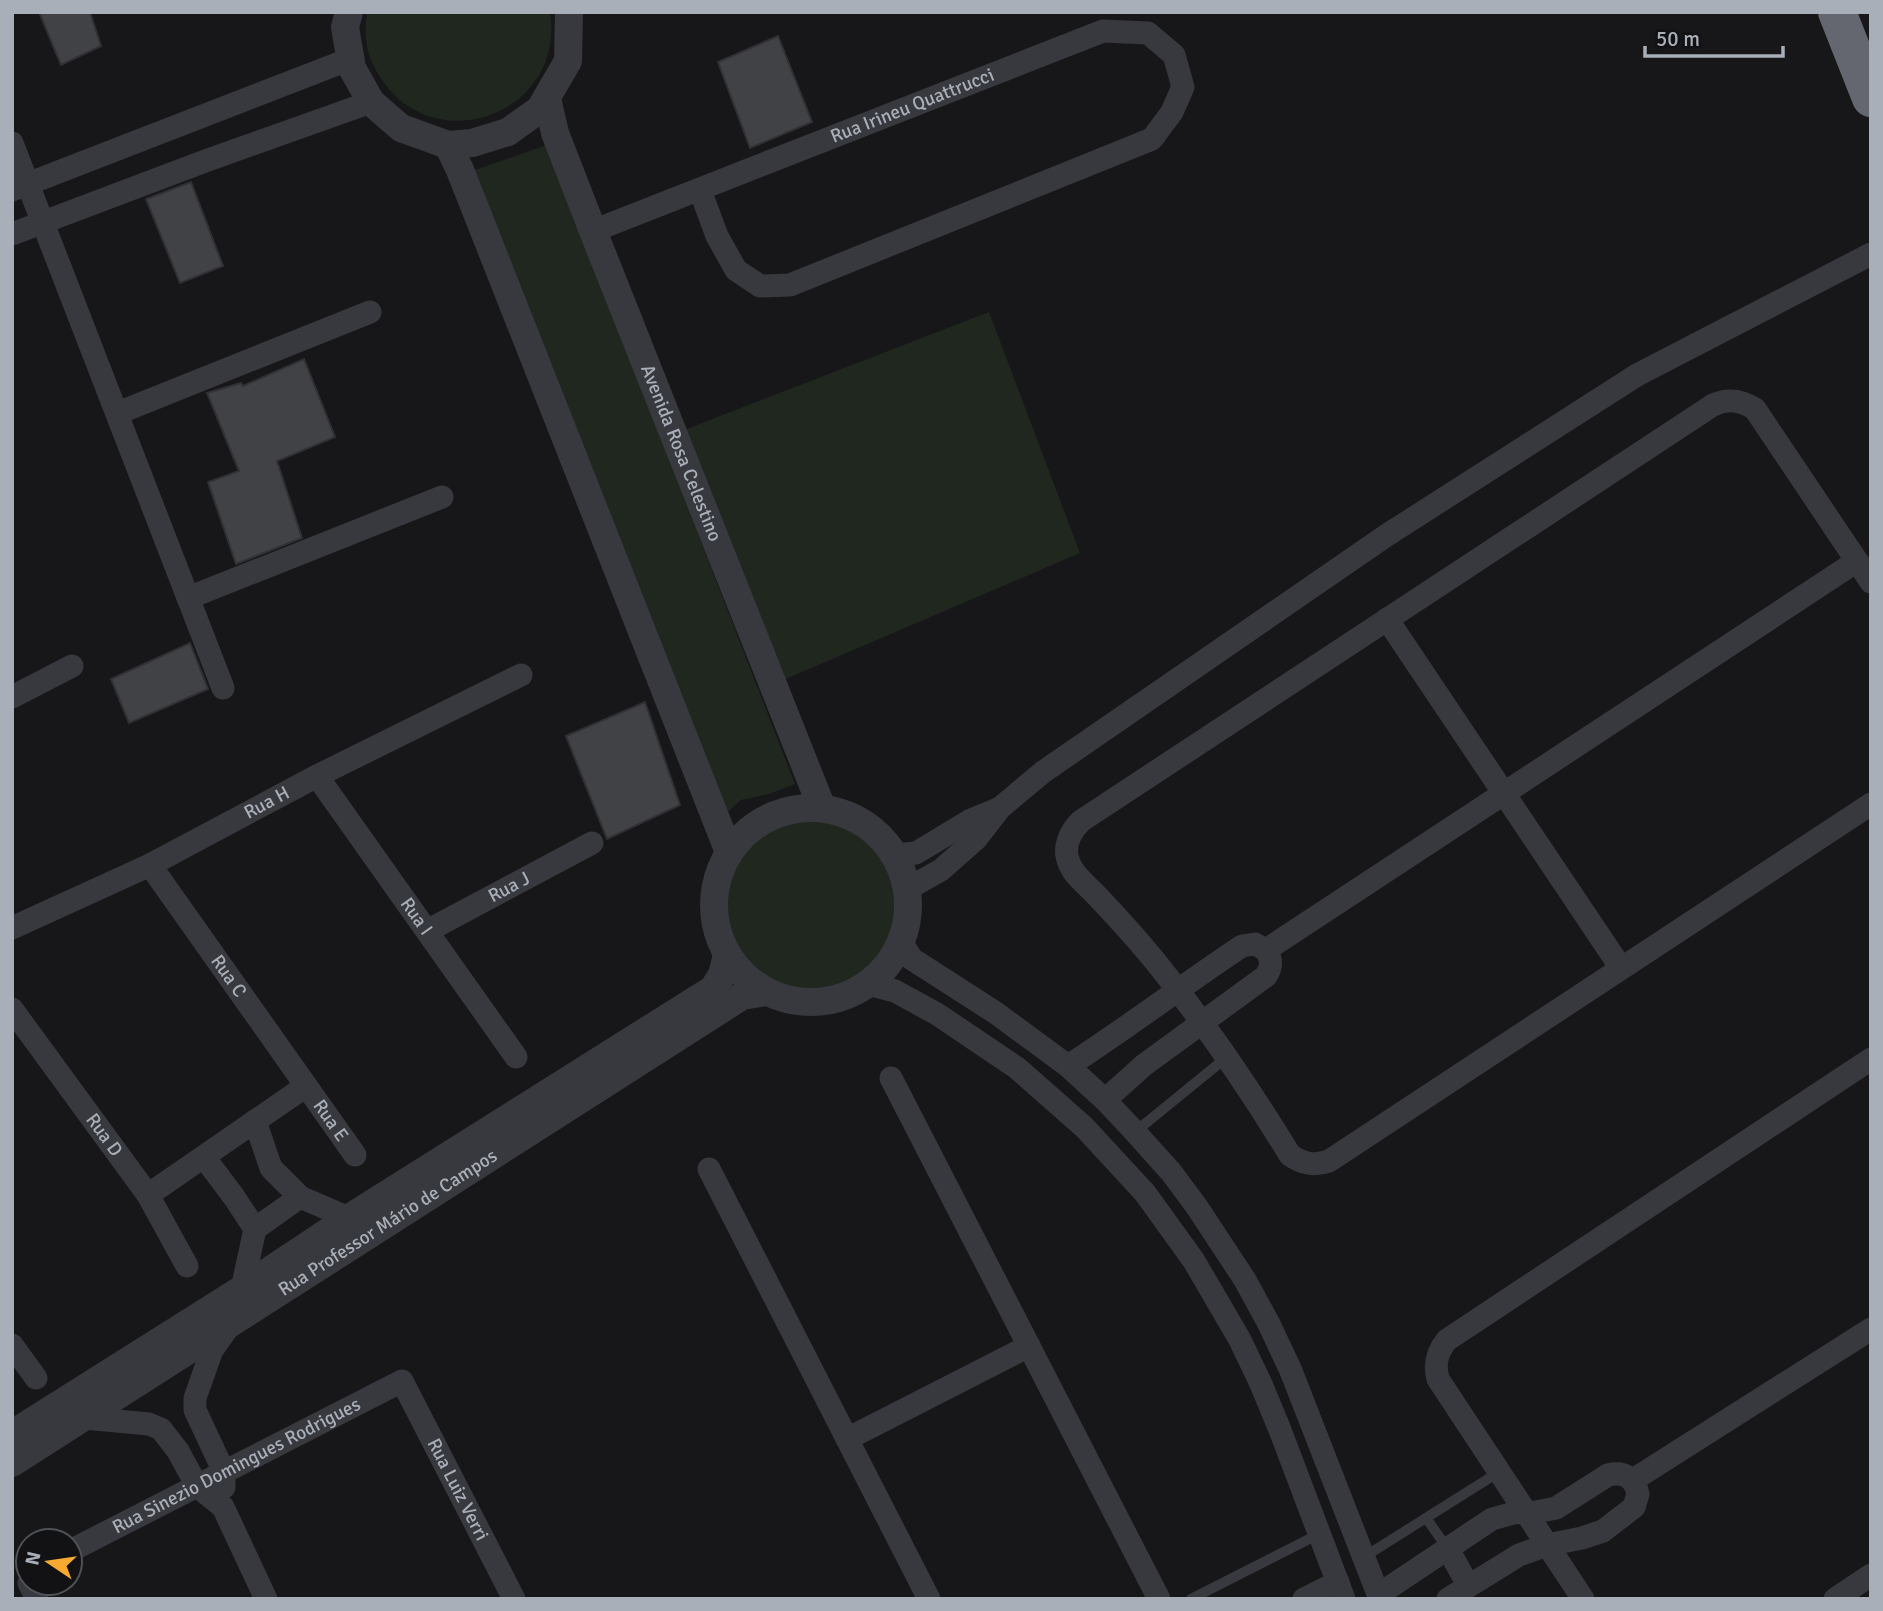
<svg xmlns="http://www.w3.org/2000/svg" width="1883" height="1611" viewBox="0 0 1883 1611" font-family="Signika,sans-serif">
	<rect width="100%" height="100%" fill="#171719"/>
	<!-- green -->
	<path fill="#1f271f" d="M367 12H550C566 109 442 161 384 83 375 70 367 55 366 39 365 30 366 21 367 12Z
		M547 145 795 784 769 794 741 800 720 819 475 170Z
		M989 312 1080 553 781 681 684 430Z
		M727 905a84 84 0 1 1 168 0a84 84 0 1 1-168 0Z"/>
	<!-- building -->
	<path fill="#414246" stroke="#313135" stroke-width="2" d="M39 12H90L101 46 61 65Z
		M778 36 812 122 750 148 718 62Z
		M191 182 223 266 180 283 146 199Z
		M304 359 335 437 277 461 302 538 236 564 208 482 239 471 207 393 241 383 243 386Z
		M190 643 208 689 129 723 111 679Z
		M645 702 680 805 607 839 566 736Z"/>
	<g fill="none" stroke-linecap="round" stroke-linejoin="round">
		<!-- service -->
		<path stroke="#38393e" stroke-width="10" d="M1135 1132 1227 1057
			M1426 1518 1448 1549
			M1364 1557 1499 1472
			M1191 1599 1319 1534"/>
		<!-- minor -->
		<g stroke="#38393e" stroke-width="23">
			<path d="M12 143 223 688"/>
			<path d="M12 190 350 59"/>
			<path id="s1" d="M593 231 1103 31 1148 33 1174 55 1183 87 1172 112 1152 139 790 285 760 286 736 270 717 236 700 190"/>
			<path d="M12 234 208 160 371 102"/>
			<path d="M118 413 370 312"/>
			<path d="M1871 582 1755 409C1741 400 1728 398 1713 405L1081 821C1069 833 1062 849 1070 865 1075 877 1089 887 1098 897 1118 918 1137 939 1155 961 1205 1023 1249 1088 1290 1155 1303 1164 1314 1166 1329 1161L1871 804"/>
			<path d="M188 598 442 497"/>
			<path d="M1387 619 1621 968"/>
			<path d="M12 697 72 666"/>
			<path id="s2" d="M317 776 516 1057"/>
			<path d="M895 855 916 853 969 821 998 809"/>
			<path id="s3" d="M150 865 355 1155"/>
			<path d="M907 889 941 870 976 839 1000 808 1043 772 1387 535 1637 375 1871 254"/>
			<path id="s4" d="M12 928 150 865 317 776 521 675"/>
			<path id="s5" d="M427 931 592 843"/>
			<path d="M901 942 912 959 996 1013 1068 1066 1105 1100 1135 1132 1171 1172 1197 1207 1245 1280 1269 1324 1291 1371 1380 1599"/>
			<path d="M1266 950 1857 561"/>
			<path d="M868 984 895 991 937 1014 1017 1068 1084 1127 1145 1193 1194 1261 1240 1340 1261 1384 1280 1430 1344 1599"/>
			<path id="s6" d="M12 1009 148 1195 187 1266"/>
			<path d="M1068 1066C1127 1028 1183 985 1242 946L1255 944 1266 950C1272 959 1272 967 1266 976L1144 1065 1105 1100"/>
			<path d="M891 1078 1159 1599"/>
			<path d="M255 1121 271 1168 300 1197"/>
			<path d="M204 1157 234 1197 255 1229"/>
			<path d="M709 1169 929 1599"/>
			<path d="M148 1195 306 1086"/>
			<path d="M242 1289 255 1229 300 1197 349 1218 355 1229"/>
			<path d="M12 1345 36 1378"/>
			<path d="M84 1418 149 1424 161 1429 178 1451 197 1486 223 1507 266 1599"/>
			<path d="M847 1439 1029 1346"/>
			<path d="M1633 1480 1871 1329"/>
			<path d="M224 1487V1472L195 1410V1398L212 1350 229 1326"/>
			<path d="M1448 1549 1468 1585"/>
			<path id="s7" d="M70 1551 402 1381 514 1599"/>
			<path d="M29 1583 37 1599"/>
			<path d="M1378 1595 1492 1519 1514 1513 1536 1512 1556 1508 1608 1475C1624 1471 1635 1478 1638 1494L1634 1507 1603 1531 1582 1538 1547 1545 1519 1555 1448 1599"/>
			<path d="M1304 1599 1338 1582"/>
			<path d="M1583 1599 1438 1379C1434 1364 1437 1352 1447 1340L1871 1059"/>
			<path d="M1835 1599 1871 1575"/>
		</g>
		<!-- tertiary -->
		<g stroke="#38393e" stroke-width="28">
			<path d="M349 12 345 27 352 68 371 102 401 128 448 145 472 143 508 132 540 109 568 61 569 12"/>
			<path id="s8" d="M547 98 555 133 593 231 822 808"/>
			<path d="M448 145 460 170 729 852"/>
			<circle cx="811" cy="905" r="97"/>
			<path d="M12 1434 242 1289 349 1218 713 989 722 975 727 955"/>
			<path id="s9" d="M12 1463 742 996 766 992"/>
		</g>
		<!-- motorway -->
		<path stroke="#64676f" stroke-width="38" d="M1837 12 1871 98"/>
	</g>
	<g text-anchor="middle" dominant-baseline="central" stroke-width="6" stroke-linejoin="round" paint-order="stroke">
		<!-- street labels -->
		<g font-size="19" fill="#a9afb9" stroke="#121214">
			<text stroke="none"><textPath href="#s1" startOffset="343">Rua Irineu Quattrucci</textPath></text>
			<text stroke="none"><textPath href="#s8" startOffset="380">Avenida Rosa Celestino</textPath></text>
			<text stroke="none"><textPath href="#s4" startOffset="284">Rua H</textPath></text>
			<text stroke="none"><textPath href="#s5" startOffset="93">Rua J</textPath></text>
			<text stroke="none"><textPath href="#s2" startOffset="172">Rua I</textPath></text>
			<text stroke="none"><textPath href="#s3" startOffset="136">Rua C</textPath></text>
			<text stroke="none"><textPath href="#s3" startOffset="313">Rua E</textPath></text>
			<text stroke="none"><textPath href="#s6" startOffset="156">Rua D</textPath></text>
			<text stroke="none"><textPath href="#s9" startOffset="446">Rua Professor Mário de Campos</textPath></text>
			<text stroke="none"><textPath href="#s7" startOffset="187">Rua Sinezio Domingues Rodrigues</textPath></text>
			<text stroke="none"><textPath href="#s7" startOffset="495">Rua Luiz Verri</textPath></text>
		</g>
	</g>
	<!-- border -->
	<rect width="1883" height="1611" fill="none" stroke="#a9afb9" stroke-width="28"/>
	<!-- north arrow -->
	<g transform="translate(49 1562) rotate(283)"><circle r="33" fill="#121214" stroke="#4e5156" stroke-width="2"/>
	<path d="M0-5L12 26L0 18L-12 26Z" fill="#f7aa31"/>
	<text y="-10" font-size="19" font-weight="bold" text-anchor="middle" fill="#a9afb9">N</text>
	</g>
	<!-- scale -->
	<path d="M1645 46v10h138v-10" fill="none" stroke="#a9afb9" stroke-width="3.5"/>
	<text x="1656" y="46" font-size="21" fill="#a9afb9" stroke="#121214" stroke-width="5" paint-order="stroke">50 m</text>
</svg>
